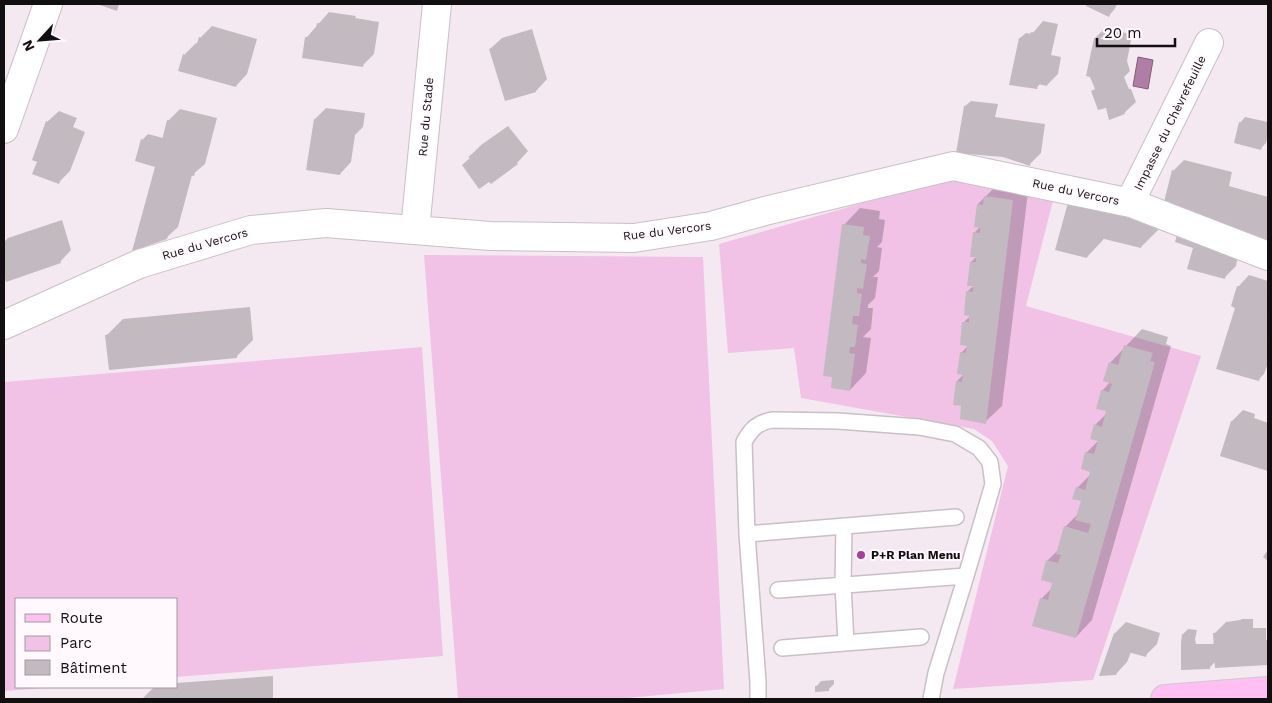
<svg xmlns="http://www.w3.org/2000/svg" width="1272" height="703" viewBox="0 0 1272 703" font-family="'Work Sans',sans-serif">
	<rect width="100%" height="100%" fill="#f4e9f1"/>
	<!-- green -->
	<path fill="#f1c2e6" d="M968 180 1054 197 1026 306 1201 356 1093 680 953 689 1008 466 992 441 974 429 801 398 794 348 728 353 719 244 940 181Z
		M424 255 703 257 724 689 617 699H458Z
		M422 347 443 656 176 677V599H16V687H59L4 691V382Z"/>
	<!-- water -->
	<path fill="#b07ea5" stroke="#815d79" d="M1138 57 1153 60 1148 89 1133 86Z"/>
	<!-- shadow -->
	<path fill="#0003" d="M1088 4H1117L1114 10 1109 15 1088 6Z
		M329 12 356 16 355 18 379 22 374 54 363 65 307 37Z
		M1043 21 1058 24 1051 55 1061 57 1058 74 1047 85 1041 83 1036 88 1020 38 1026 33 1032 34Z
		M212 26 257 39 247 74 236 86 185 54 196 43 198 44 200 38Z
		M1106 27 1132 35 1127 61 1130 71 1124 77 1129 89H1131L1136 102 1124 113 1107 106 1096 89 1095 38Z
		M532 29 547 79 536 91 506 100 490 49 502 38Z
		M971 101 998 104 995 117 1045 124 1041 153 1030 164 1003 156 965 106Z
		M326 108 365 113 363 127 355 135 351 162 340 174 315 119Z
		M180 109 217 118 205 164 192 175 178 227 166 238 156 166 143 139 148 134 163 138 168 121Z
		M59 111 77 118 73 127 85 132 70 171 58 183 38 161 47 122Z
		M1245 117 1268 122V135L1266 143 1261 148 1240 123Z
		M508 126 528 151 517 163 470 156 481 145Z
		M1184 160 1232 172 1229 186 1268 197V241L1267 243 1173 171Z
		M1002 180 1029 184 1002 406 985 422 963 404 957 381 964 374 961 353 969 345 964 322 971 315 968 291 974 285 971 262 977 256 974 233 980 227 978 204Z
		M1163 205 1158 230 1141 247 1104 237 1103 240 1087 257 1056 249Z
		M860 208 880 211 879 219 885 220 882 242 877 247 882 248 879 271 873 277H878L875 298 868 305V308H873L871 329 863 337 871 338 866 373 850 390 844 225Z
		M62 220 71 250 60 262 7 281 4 271V242L8 238Z
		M1201 234 1241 239 1236 266 1225 277Z
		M1249 275 1268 281V363L1264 374 1258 380 1237 307 1238 287Z
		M250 307 253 340 236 357 107 335 123 319Z
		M1142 329 1168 337 1166 344 1171 346 1092 620 1076 637 1041 599 1053 587 1054 582 1047 561 1059 549 1065 527 1078 514 1082 500 1077 488 1091 474 1086 453 1099 440 1095 425 1107 413 1102 391 1110 382V363Z
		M1243 410 1255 414 1254 418 1268 423V470L1222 455 1232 421Z
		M1242 619H1253V628H1266V640H1268V663L1216 667V661L1210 667 1182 669 1183 634 1188 629 1197 630 1195 639 1196 644H1215V633L1226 622 1240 620Z
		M1126 622 1160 633 1157 644 1145 656 1131 652 1127 662 1116 674 1115 633Z
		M273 676V699H142L154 687H176V683Z
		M834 680V684L829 689 816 687 821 681Z"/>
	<!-- building -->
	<path fill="#c3b9c1" d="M97 4H119L117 11Z
		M1087 4H1115L1109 17 1086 6Z
		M317 23 346 27 345 29 368 33 363 67 302 58 305 37H314Z
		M1031 32 1047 35 1041 66 1050 69 1047 86 1038 84 1037 89 1009 85 1019 38 1029 39Z
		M199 37 247 50 236 87 178 71 183 54 193 56Z
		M1094 38 1122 46 1117 73 1125 97 1120 99 1125 114 1109 120 1106 108 1098 110 1091 91 1095 89 1090 77 1086 76Z
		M520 39 536 92 505 101 489 49Z
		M964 106 993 109 990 129 1034 135 1030 166 1003 157 956 153Z
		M314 119 354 124 352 140 345 139 340 175 306 170Z
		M167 120 206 129 194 176 185 174 167 239 132 251 155 167 135 161 141 139 161 144Z
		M46 121 66 129 63 139 74 143 59 184 32 174 37 162 32 160Z
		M1239 122 1267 128 1261 150 1234 143Z
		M496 136 518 164 491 184 489 182 479 189 462 165 470 158 468 157Z
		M1172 170 1221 183 1219 197 1268 212V240L1267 244 1163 206Z
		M984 196 1013 200 986 424 960 419 961 406 953 405 956 381 962 382 963 375 957 374 960 352 966 353 967 346 960 345 962 322H969V316L964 315 966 291 973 292V286H967L970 262H976V257H970L973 232 980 233V228L974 227 977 204 983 205Z
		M1069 199 1147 222 1141 248 1092 236 1087 258 1055 250Z
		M842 224 864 227 863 235 870 236 866 260 861 259V263L867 264 863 289 857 288V293L862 294 859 316H853L852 324 858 325 855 347H850L849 353 855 354 850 391 831 388 832 377 823 376Z
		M50 231 61 263 6 282 4 275V246Z
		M1178 231 1231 250 1225 279 1187 269 1193 248 1175 242Z
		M1237 286 1268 295V304L1264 318 1268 319V329L1262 352 1268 354 1259 381 1216 369 1235 308 1231 306Z
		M234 323 237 358 109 370 105 335Z
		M1124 345 1153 353 1150 361 1155 362 1076 638 1032 626 1040 598 1048 600 1052 583 1041 580 1046 560 1058 563 1061 555 1056 554 1064 526 1088 533 1091 524 1075 520 1081 501 1072 499 1076 487 1085 490 1090 472 1081 469 1085 452 1094 454 1098 441 1090 439 1094 424 1102 427 1106 411 1096 409 1101 390 1109 392 1112 384 1103 381 1109 362 1118 365Z
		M1231 421 1244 425 1243 429 1268 438V471L1220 456Z
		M1268 550V561L1263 557Z
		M1229 629H1242V639H1255V645L1268 644V665L1215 668 1213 633 1229 631Z
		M1114 633 1149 644 1146 657 1124 651 1116 675 1099 676Z
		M1182 634 1192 636 1190 646 1191 649H1210V669L1181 670V643Z
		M829 685V691L815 692V686Z
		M256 692 257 699H176V698Z"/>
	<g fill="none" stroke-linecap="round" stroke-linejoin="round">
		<defs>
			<path id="lane" d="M844 526 843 585 846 643
				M747 534 956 517
				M778 590 966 576
				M782 648 921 637
				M758 699V682L747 534 744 442C751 429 757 423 772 420L838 421 919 427 955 434 979 448 990 462 993 484 966 576 936 673 931 699"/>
			<path id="street" d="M4 129 48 4
				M1131 203 1132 198 1209 43
				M415 230 437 4
				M4 325 139 264 251 230 326 223 490 236 634 238 711 226 765 211 953 166 1131 203 1268 256"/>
			<path id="primary" d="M1165 699 1268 691"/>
		</defs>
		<!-- lane casing -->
		<use href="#lane" stroke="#c9bfc7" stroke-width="18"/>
		<!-- street casing -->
		<use href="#street" stroke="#c9bfc7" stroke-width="30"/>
		<!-- primary casing -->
		<use href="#primary" stroke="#cbcacb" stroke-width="30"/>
		<!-- lane -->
		<use href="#lane" stroke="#fff" stroke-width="15"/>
		<!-- street -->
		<use href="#street" stroke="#fff" stroke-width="28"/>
		<!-- primary -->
		<use href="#primary" stroke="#ffbff2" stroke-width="28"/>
	</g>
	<!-- markers -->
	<circle fill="#aa3b99" stroke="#fff8fd" stroke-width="2" cx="861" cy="555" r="5"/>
	<g text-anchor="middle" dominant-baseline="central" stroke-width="4" stroke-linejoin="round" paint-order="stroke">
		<!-- street labels -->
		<g font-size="12" fill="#120f11" stroke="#fff8fd">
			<text transform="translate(426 117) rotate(-85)">Rue du Stade</text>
			<text transform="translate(1170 123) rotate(-64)">Impasse du Chèvrefeuille</text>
			<text transform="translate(1076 192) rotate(12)">Rue du Vercors</text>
			<text transform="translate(667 231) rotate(-7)">Rue du Vercors</text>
			<text transform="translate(205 244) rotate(-16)">Rue du Vercors</text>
		</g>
		<!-- poi labels -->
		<g font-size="12" font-weight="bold" fill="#120f11" stroke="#fff8fd" text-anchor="start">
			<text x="871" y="555">P+R Plan Menu</text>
		</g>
	</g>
	<!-- border -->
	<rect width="1272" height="703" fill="none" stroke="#120f11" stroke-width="10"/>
	<!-- legend -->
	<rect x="15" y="598" width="162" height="90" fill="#fff8fd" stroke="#a09b9f"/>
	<rect x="25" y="614" width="25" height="8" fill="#ffbff2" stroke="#a09b9f"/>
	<text x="60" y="623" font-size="15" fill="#120f11">Route</text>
	<rect x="25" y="636" width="25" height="15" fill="#f1c2e6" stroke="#a09b9f"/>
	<text x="60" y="648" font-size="15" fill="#120f11">Parc</text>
	<rect x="25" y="660" width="25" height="15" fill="#c3b9c1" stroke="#a09b9f"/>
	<text x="60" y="673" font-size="15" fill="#120f11">Bâtiment</text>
	<!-- north arrow -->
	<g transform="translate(40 40) rotate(244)" stroke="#fff8fd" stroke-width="4" paint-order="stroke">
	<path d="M0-4L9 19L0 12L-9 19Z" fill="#120f11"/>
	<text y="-8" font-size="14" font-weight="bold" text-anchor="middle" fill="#120f11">N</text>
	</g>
	<!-- scale -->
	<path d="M1097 38v8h78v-8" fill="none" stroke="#120f11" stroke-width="2.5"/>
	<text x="1104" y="38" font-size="15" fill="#120f11" stroke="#fff8fd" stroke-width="4" paint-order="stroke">20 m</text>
</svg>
